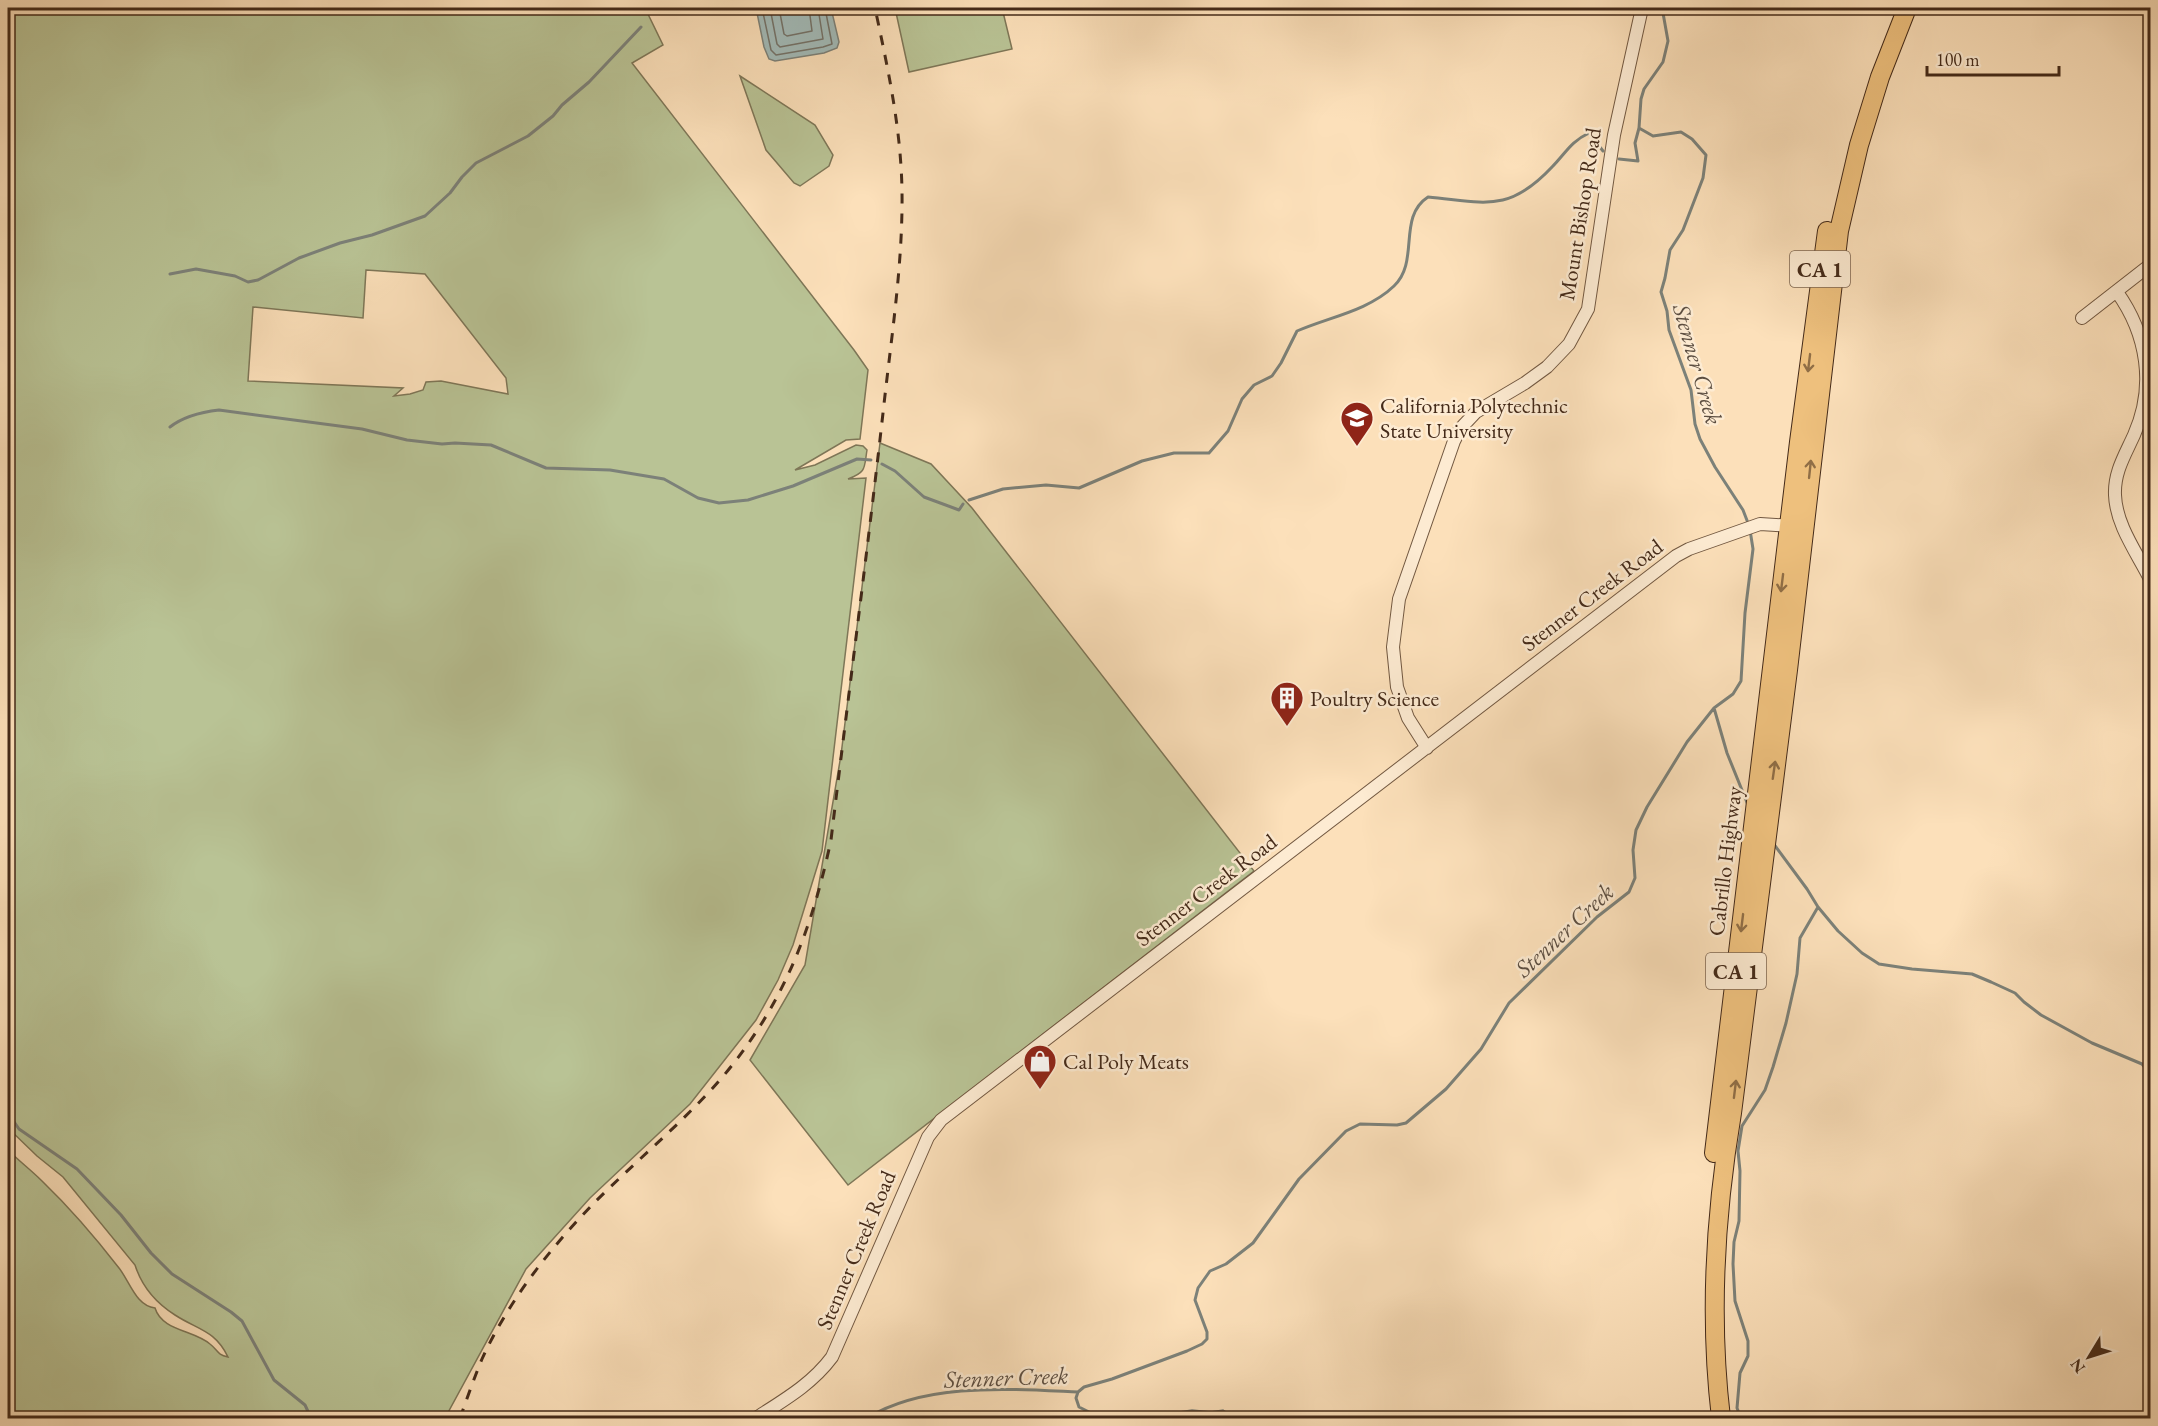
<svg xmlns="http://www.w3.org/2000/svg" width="2158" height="1426" viewBox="0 0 2158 1426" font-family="'EB Garamond',serif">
	<rect width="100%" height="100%" fill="#fce0ba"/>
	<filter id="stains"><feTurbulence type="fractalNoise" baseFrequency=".00333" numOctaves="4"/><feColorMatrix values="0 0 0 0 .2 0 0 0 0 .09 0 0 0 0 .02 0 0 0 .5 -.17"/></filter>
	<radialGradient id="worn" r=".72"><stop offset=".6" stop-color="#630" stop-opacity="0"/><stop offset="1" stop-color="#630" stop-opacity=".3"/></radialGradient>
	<!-- green -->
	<path fill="#b9c395" stroke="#7e7657" stroke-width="1.5" fill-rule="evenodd" d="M8 8H645L663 45 632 63 854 350 868 370 860 439 846 440 795 470 815 465 856 445 863 446 867 450C864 468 867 472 848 479L866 478 822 851 793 945 778 980 756 1020 690 1104 590 1198 526 1269 445 1418H8V1150C19 1161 31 1170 42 1181 70 1208 95 1237 119 1268 130 1282 136 1306 155 1308 162 1331 194 1330 210 1344 219 1351 216 1354 228 1357 215 1330 198 1330 175 1315 156 1303 142 1287 135 1265L63 1177 37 1156 8 1128ZM366 270 425 274 506 378 508 394 441 381 426 382 423 390 410 394 394 396 403 388 248 381 253 307 363 318Z
		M895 8H1013L1014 9 1003 12 1012 49 909 72Z
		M740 76 815 125 833 155 829 166 800 186 794 183 766 150Z
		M880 443 931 464 972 508 1254 871 848 1185 750 1060 805 965 841 755Z"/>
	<!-- water -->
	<path fill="#a2bbb9" stroke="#7c8179" stroke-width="1.5" d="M756 8H831L839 42 837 48 824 53 775 61 769 59 764 47Z
		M1192 1410 1211 1412 1223 1410 1235 1418H1164L1167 1414Z"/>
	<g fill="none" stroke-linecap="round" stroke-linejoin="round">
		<!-- shore -->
		<path stroke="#737269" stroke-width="1.5" d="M762 8 771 50 776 55 823 47 832 44 825 8
			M770 8 777 44 780 47 823 39 818 8
			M779 8 784 34 787 36 812 31 809 8"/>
		<!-- stream -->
		<path stroke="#7c8179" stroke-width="3" d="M1639 128 1653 136 1681 132 1692 139 1706 155 1703 178 1683 230 1670 250 1665 278 1661 292 1667 311 1669 330 1691 390 1695 424 1700 439 1715 467 1743 510 1748 523
			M1619 159 1638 161 1635 143 1639 128 1641 99 1644 89 1663 62 1668 41 1663 13 1666 8
			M170 274 196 269 235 276 248 282 258 280 299 258 340 243 372 235 425 216 450 193 462 177 476 163 528 136 553 116 562 105 589 82 641 27
			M170 427C184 416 202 412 219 410L362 429 407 440 442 444 455 443 491 445 546 468 610 470 664 479 698 498 719 503 748 500 793 486 857 459 871 460
			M882 464 895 471 924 497 959 510 963 504
			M969 500 1003 489 1046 485 1079 488 1142 461 1174 453H1209L1228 431 1242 399 1254 385 1272 376 1281 363 1297 331C1329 317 1368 311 1394 286 1420 262 1397 217 1428 197 1484 202 1508 214 1552 167 1566 153 1570 142 1589 133L1603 151
			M1714 708 1727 753 1748 805
			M1773 843 1807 889 1818 907 1838 931 1862 953 1879 964 1912 969 1972 974 1991 982 2015 993 2024 1002 2041 1015 2092 1043 2142 1064 2150 1074
			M8 1113 19 1129 77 1169 121 1215 151 1253 172 1274 231 1312 242 1321 274 1380 305 1405 311 1418
			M1078 1392 1076 1398 1079 1407 1101 1418
			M867 1418C926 1382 1010 1389 1078 1392L1084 1387 1112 1379 1187 1351 1202 1344 1207 1339V1332L1195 1300 1198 1288 1210 1271 1226 1264 1253 1243 1299 1179 1346 1131 1360 1124 1397 1125 1406 1123 1446 1089 1481 1049 1509 1003 1597 917 1629 892 1635 878 1633 850 1636 830 1647 807 1687 742 1714 708 1733 694 1741 681 1745 613 1753 549 1750 530
			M1741 1418 1737 1408 1740 1373 1748 1356V1341L1735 1301 1733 1264 1734 1242 1739 1221 1740 1171 1738 1151 1742 1126 1765 1090 1773 1067 1786 1023 1797 974 1800 938 1818 907"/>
		<defs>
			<path id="minor" d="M2117 292C2147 334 2156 386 2134 435 2125 455 2114 472 2115 495 2116 525 2137 553 2150 579
				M2082 318 2150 265
				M1427 748 1408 718 1397 687 1393 647 1399 599 1454 441 1460 429 1476 412 1525 383 1547 367 1569 344 1588 309 1614 135 1642 8
				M756 1418C784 1400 812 1384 832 1357L928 1137 941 1120 1676 556 1689 549 1760 524 1795 526"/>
			<path id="highway" d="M1714 1153 1799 442 1827 231
				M1721 1418C1709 1317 1715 1214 1732 1113L1788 670 1839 231 1859 145 1880 77 1907 8"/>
		</defs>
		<!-- minor casing -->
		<use href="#minor" stroke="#725841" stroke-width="14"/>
		<!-- highway casing -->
		<use href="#highway" stroke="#442a19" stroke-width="20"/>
		<!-- minor -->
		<use href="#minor" stroke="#fdebd2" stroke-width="12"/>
		<!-- highway -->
		<use href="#highway" stroke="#eec07d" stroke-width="18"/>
		<!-- rail -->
		<path stroke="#442a19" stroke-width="3" stroke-dasharray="10 10" stroke-linecap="butt" d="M460 1418C467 1399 474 1378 482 1359 509 1300 551 1247 596 1201 639 1158 686 1120 725 1074 784 1003 812 929 831 840 848 698 867 555 883 413 891 339 903 265 902 191 901 128 888 69 875 8"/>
	</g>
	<!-- one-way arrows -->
	<defs><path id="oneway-shaft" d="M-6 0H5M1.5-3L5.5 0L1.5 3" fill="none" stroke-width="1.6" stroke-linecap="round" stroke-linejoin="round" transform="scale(1.5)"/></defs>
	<g stroke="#906e46">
		<use href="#oneway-shaft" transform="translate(1809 363) rotate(97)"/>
		<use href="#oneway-shaft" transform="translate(1810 469) rotate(-84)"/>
		<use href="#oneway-shaft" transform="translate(1782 583) rotate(97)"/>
		<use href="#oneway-shaft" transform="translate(1774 770) rotate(-82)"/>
		<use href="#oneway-shaft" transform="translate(1742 923) rotate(97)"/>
		<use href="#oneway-shaft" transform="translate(1735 1089) rotate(-83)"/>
	</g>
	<!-- icons -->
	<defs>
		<symbol id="university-pin" viewBox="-11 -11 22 30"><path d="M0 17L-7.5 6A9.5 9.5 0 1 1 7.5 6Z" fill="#8f2418" stroke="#fdebd2"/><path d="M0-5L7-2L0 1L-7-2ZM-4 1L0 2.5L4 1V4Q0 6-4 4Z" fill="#fff"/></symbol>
		<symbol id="building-pin" viewBox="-11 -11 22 30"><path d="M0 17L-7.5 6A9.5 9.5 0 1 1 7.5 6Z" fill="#8f2418" stroke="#fdebd2"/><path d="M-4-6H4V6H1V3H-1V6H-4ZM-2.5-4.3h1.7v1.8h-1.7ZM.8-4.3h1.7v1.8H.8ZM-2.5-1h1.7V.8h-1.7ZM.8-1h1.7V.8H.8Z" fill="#fff"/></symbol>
		<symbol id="shop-pin" viewBox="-11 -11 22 30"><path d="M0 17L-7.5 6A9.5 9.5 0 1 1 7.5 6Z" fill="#8f2418" stroke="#fdebd2"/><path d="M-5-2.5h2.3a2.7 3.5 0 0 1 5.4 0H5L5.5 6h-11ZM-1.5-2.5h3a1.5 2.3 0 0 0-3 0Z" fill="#fff"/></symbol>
	</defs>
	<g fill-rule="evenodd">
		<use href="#university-pin" x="1338" y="399" width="38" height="52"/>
		<use href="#building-pin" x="1268" y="679" width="38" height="52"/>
		<use href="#shop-pin" x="1021" y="1042" width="38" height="52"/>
	</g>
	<g text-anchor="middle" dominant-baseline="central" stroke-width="5" stroke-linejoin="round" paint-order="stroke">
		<!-- shield labels -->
		<g fill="#fdebd2" stroke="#7c6450" stroke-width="1.5">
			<rect x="1790" y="251" width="60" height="36" rx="4.5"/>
			<rect x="1706" y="953" width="60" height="36" rx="4.5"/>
		</g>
		<g font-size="21" font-weight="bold" fill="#442a19">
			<text x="1820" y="269">CA 1</text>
			<text x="1736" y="971">CA 1</text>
		</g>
		<!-- street labels -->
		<g font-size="22" fill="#442a19" stroke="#fdebd2">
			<text transform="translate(1580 214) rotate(-81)">Mount Bishop Road</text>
			<text transform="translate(1592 595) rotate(-37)">Stenner Creek Road</text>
			<text transform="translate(1725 861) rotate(-83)">Cabrillo Highway</text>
			<text transform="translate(1206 890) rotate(-37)">Stenner Creek Road</text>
			<text transform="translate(856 1250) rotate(-67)">Stenner Creek Road</text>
		</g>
		<!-- poi labels -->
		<g font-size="22" fill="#442a19" stroke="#fdebd2" text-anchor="start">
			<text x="1380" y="405">California Polytechnic<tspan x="1380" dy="25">State University</tspan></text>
			<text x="1310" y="698">Poultry Science</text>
			<text x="1063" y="1061">Cal Poly Meats</text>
		</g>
		<!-- water labels -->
		<g font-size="24" font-style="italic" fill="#5c4e41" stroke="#fdebd2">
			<text transform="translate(1698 364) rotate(74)">Stenner Creek</text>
			<text transform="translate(1564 930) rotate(-43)">Stenner Creek</text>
			<text transform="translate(1006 1377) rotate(-2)">Stenner Creek</text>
		</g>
	</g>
	<!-- margin -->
	<rect width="2158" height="1426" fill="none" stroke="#fce0ba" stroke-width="30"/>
	<rect x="9" y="9" width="2140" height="1408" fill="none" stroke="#442a19" stroke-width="3"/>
	<rect x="15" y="15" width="2128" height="1396" fill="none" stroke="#442a19" stroke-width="1.5"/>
	<!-- north arrow -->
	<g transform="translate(2089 1357) rotate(232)" stroke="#fdebd2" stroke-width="4.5" paint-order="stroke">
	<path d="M0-4.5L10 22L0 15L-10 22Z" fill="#442a19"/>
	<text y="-9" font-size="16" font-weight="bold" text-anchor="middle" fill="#442a19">N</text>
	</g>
	<!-- scale -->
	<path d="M1927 66v9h132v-9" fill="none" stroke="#442a19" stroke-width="3"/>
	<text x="1936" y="66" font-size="18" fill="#442a19" stroke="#fdebd2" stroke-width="4.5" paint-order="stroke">100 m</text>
	<rect width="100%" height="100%" filter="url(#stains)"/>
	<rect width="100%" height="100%" fill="url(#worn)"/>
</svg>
